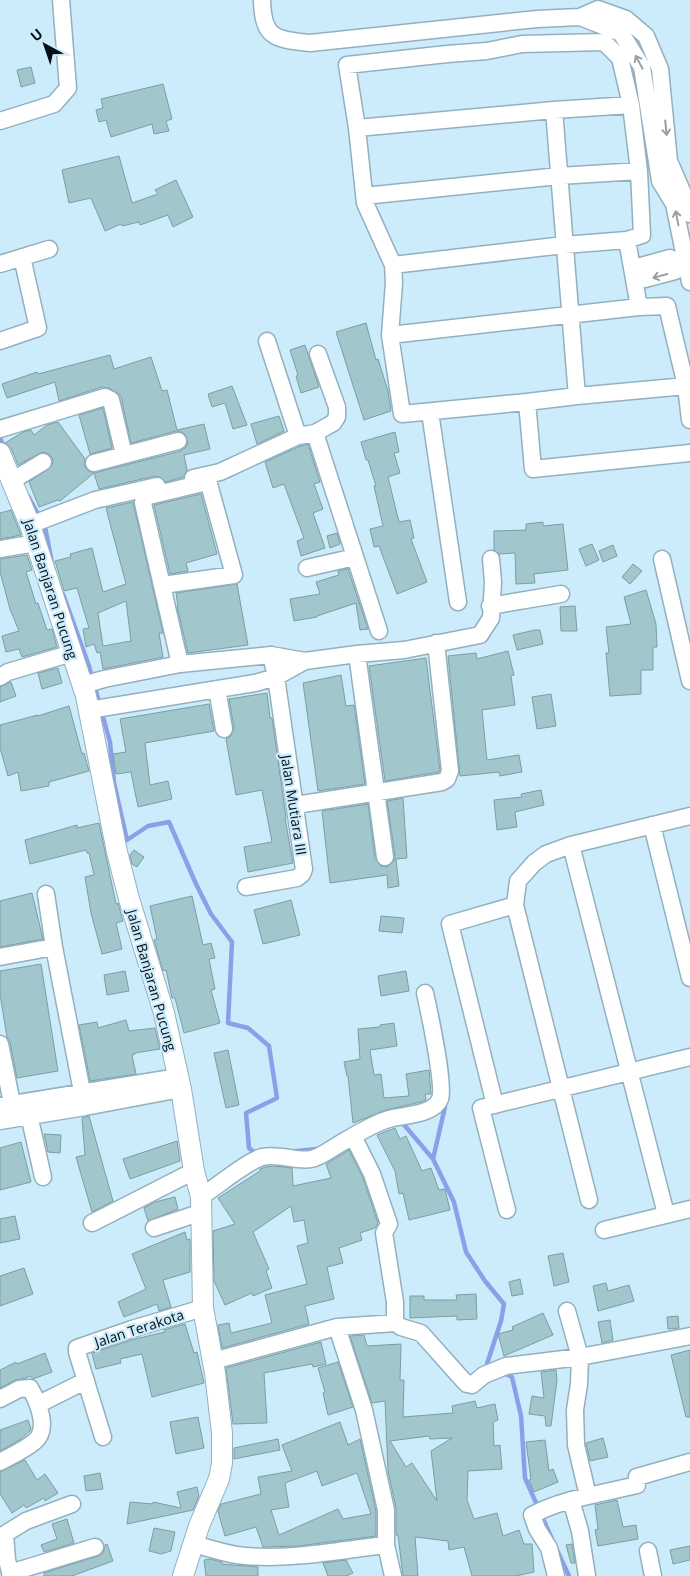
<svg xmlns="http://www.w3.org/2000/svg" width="690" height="1576" viewBox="0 0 690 1576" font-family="'Open Sans',sans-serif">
	<rect width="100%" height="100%" fill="#ccecfc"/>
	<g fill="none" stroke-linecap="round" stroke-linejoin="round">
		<!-- stream -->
		<path stroke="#8d9fe8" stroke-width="4.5" d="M0 438 5 449
			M28 496 45 527 52 563
			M63 594 89 666 110 742 114 783 127 840 148 826 169 822 196 884 211 914 232 942 228 1023 248 1028 269 1046 277 1098 246 1113 249 1148 256 1154H258
			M445 1107 433 1159 454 1202 466 1252 485 1281 504 1304 501 1321 487 1364 492 1367
			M400 1120 433 1159
			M296 1151 317 1149
			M503 1373 512 1377 521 1416 525 1478 552 1539
			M556 1548 569 1576"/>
	</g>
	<!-- building -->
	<path fill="#a1c6cc" stroke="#7b9ea4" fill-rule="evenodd" d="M31 67 35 83 21 87 17 70Z
		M163 84 172 119 166 121 169 131 154 134 152 124 111 137 106 120 99 122 96 110 103 108 101 99Z
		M119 156 132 203 158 194 155 190 176 180 193 217 173 227 168 215 140 225 139 222 122 226 121 224 105 231 91 198 69 203 62 170Z
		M366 323 376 360 378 359 388 391 391 411 364 420 336 332Z
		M305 345 319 387 301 393 296 376 298 375 290 350Z
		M110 355 114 369 151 357 162 391 167 390 177 430 204 424 210 449 184 455 187 470 183 477 166 482 160 477 155 476 99 489 94 473 181 451 185 448 188 443 185 434 181 432 176 431 131 443 121 397 119 394 109 388 102 387 59 401 55 382 7 398 2 384 37 372 38 374Z
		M232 386 247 425 233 429 225 403 212 407 208 394Z
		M103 408 112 448 90 454 79 415Z
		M279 416 284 431 257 444 251 424Z
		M58 422 85 459 84 465 87 470 94 473 60 501 58 500 39 507 29 482 51 467 53 462 52 457 47 453 42 452 18 465 11 448 5 443 23 432 31 430 34 435 47 425Z
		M395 432 399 452 394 453 400 473 388 477 399 522 410 520 414 538 411 539 427 582 397 594 379 546 374 547 370 529 383 526 374 486H376L368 460H366L361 442Z
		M308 444 320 482 314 484 323 509 313 513 325 548 301 556 297 541 304 538 284 484 273 488 265 462 301 446Z
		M201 494 217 554 186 563 188 571 170 574 154 505Z
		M133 502 163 633H159L163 657 103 669 100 652 97 653 94 644 86 647 83 629 89 628 77 588 64 591 55 561 71 557 70 554 92 548 103 592 126 584 106 508ZM126 601 131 641 103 646 98 613Z
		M11 510 21 535 0 539V513Z
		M543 522V526L563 524 568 570 534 574 535 583 516 584 515 553 499 554 494 550V531L526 530V524Z
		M337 533 340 544 330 548 327 536Z
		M592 544 599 560 586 566 579 549Z
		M613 545 617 556 603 562 599 551Z
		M27 555 32 570 26 572 36 604 38 603 47 630 52 629 57 647 22 657 19 649 6 652 2 636 19 631 10 609 0 572V559Z
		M633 564 642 571 630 584 622 577Z
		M348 569 368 629 360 630 356 603 317 616V617L294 621 290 599 320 594 316 582 339 575 338 571Z
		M237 584 248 645 188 653 177 606H178L176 593Z
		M646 590 656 624 657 647H653V670H641V694L610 696 606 653H609L606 627 631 624 624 597Z
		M575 606 577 631H561L560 607Z
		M535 630H540L543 644 517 650 513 635Z
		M508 651 514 675 511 676 515 705 482 710 487 760 519 755 522 772 500 776 499 772 460 776 448 656 476 653 477 659Z
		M426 658 440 770 439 772 385 781 369 666Z
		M58 668 62 683 42 689 38 673Z
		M341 675 346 706 354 705 365 784 318 791 303 683Z
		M11 682 16 696 0 702V687Z
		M267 693 270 718H272L286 818H285L293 863 248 872 244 847 272 842 262 790 236 795 226 739 231 736 234 728 229 699Z
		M551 694 556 726 537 729 532 697Z
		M209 704 214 731 145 743 150 785 168 781 172 799 138 807 131 772 116 774 113 754 126 752 120 719Z
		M69 706 82 754 84 753 89 771 49 782V786L21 791 18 772 8 776 0 748V725L38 715V716Z
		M541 790 544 805 515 812 517 827 497 830 494 800 522 797 521 794Z
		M403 798 407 858 396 859 399 886 388 888 387 875 330 883 322 811 368 804 375 859 381 866 387 867 394 861 395 856 387 801Z
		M99 823 116 904 118 903 123 921 116 923 122 949 102 954 91 913 85 877 94 875 89 853H87L86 850 30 864 25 840 77 825V828Z
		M134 850 144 857 137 867 132 864 130 855Z
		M32 893 43 939 0 947V901Z
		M192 896 203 945 211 943 215 958 209 959 215 989 211 990 220 1023 184 1033 175 998H172L166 970 163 971 154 940 157 939 150 906Z
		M291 900 300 935 263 944 254 910Z
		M381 916 404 918 402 933 379 931Z
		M41 964 58 1071 17 1078 10 1042 7 1037 0 994V971Z
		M125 971 129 991 107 995 104 975Z
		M406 971 409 991 381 996 378 976Z
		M126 1020 129 1031 155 1028 160 1049 135 1053V1054L132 1055 136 1074 90 1081 79 1025 97 1022 98 1028Z
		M394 1023 397 1046 370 1050 374 1075 381 1074 384 1098 409 1096 406 1074 429 1070 431 1094H425L426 1100 421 1102 386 1110 353 1123 348 1076H347L344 1062 360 1059 358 1029 380 1027V1025Z
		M228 1050 239 1105 226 1108 214 1053Z
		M89 1116 113 1201 92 1212 76 1157 85 1155 82 1118Z
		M395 1128 400 1139 406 1136 422 1171 431 1168 439 1190 445 1189 450 1210 409 1220 403 1193 399 1194 395 1171 377 1135Z
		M44 1134 61 1135 60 1153 48 1152Z
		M177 1141 180 1161 130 1179 123 1159Z
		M21 1142 31 1182 0 1190V1148Z
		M349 1150 363 1178 378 1223 375 1228 360 1233 362 1240 339 1248 343 1263 327 1267 334 1299 305 1306 309 1324 222 1348 218 1325 229 1323 231 1333 272 1323 265 1295 307 1284 297 1246 308 1243 304 1220 294 1222 291 1206 253 1232 269 1269 266 1271 272 1288 253 1296 252 1293 225 1305 214 1281 213 1231 235 1224 218 1198 260 1171V1169L265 1167 274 1166 292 1168 293 1186 331 1178 326 1164Z
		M175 1197 178 1209 148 1221 144 1208 155 1202Z
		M15 1216 20 1239 0 1243V1219Z
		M185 1232 187 1240 190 1239V1272L163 1280 171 1307 159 1311 157 1304 124 1317 118 1302 146 1289 132 1254Z
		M563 1253 569 1282 554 1286 548 1256Z
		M24 1268 33 1294 0 1306V1276Z
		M520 1279 523 1294 512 1296 509 1282Z
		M606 1283 608 1291 629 1285 634 1301 598 1311 593 1286Z
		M476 1294 477 1319 457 1320V1316L410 1318V1296H424V1300H457L456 1295Z
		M543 1313 553 1335 504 1356 498 1334 513 1330 512 1327Z
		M678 1316 679 1328 668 1329 667 1317Z
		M610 1320 613 1340 602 1343 598 1322Z
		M185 1324 194 1353 197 1352 204 1383 152 1397 142 1354 120 1359 121 1363 96 1369 92 1353 135 1339 165 1332 164 1330Z
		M364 1335 367 1346 401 1344 400 1380H404L403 1417 453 1413 452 1406 475 1401 477 1408 495 1404 498 1420 493 1422 494 1446 500 1445 502 1469 468 1471 467 1500 474 1519 497 1513 503 1536 519 1530 524 1544H532L534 1572 516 1576H472L464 1547 449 1550 448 1541 415 1537 418 1576H403L398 1535H396V1508L388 1471 385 1401 372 1403 350 1336ZM429 1436 430 1439 452 1438 431 1451 437 1501 412 1463 406 1467 390 1441Z
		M321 1342 326 1364 313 1367 312 1364 264 1373 267 1423 233 1424 226 1368Z
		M690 1350V1417H686L671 1355Z
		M45 1353 52 1372 33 1379 30 1376 26 1378 15 1380 0 1388V1370L16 1362 17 1364Z
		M338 1362 353 1407 328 1415 323 1393 325 1392 318 1368Z
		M556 1370 557 1380 551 1426H546L545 1416 529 1414 532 1396 544 1398 541 1372Z
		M198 1417 204 1448 176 1454 170 1422Z
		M28 1420 31 1429 30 1431 21 1439 0 1451V1430Z
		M340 1422 348 1445 360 1439 376 1511V1536L298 1546 263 1547 256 1527 225 1536 218 1511 221 1504 261 1494 258 1477 292 1471 282 1445ZM317 1471 322 1486 357 1473 371 1514 343 1519 338 1509 279 1535 271 1510 289 1507 285 1483Z
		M603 1438 608 1457 590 1461 586 1443Z
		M278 1439 280 1450 234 1459V1448Z
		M545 1440 549 1471 553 1469 558 1482 534 1492 529 1480 531 1479 526 1442Z
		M25 1460 37 1480 45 1474 58 1493 45 1501 44 1498 26 1508 24 1505 12 1513 0 1494V1472Z
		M100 1473 103 1489 86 1491 84 1476Z
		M197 1487 199 1496 193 1510 127 1524 130 1502 153 1504V1502L181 1508 177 1492Z
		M617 1500 623 1527 636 1525 638 1539 598 1546 595 1530 598 1529 595 1505Z
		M67 1519 74 1543 44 1552 41 1545 57 1539 52 1524Z
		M154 1528 175 1532 171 1551 161 1554 149 1551Z
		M107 1544 113 1561 72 1576H44V1573L98 1556 103 1553 105 1545Z
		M572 1544 575 1563H571L566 1545Z
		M690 1546V1560L673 1564 670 1550Z
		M210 1559 222 1562V1564L258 1567V1576H206L204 1560Z
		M346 1560 353 1573 346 1576H328L323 1563Z"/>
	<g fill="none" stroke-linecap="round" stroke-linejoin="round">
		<defs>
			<path id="minor" d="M262 0C263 39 275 39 310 43L537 19 580 17 598 9 626 19 646 36 660 69 669 161 688 205 690 214
				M580 17 621 33 642 67 660 181 674 204 690 282
				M554 110C562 206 569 301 577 396L686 386 667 306 639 307 390 335 402 414 527 402 533 469 690 453
				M0 121 54 104 68 88 61 0
				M357 128 365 203 393 265 394 283 390 335
				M364 196 559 176 639 171
				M627 240 639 307
				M0 264 49 249
				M393 265 564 245 627 240 642 235 639 171 631 105 620 58 604 42 522 44 487 51 447 54 347 65 357 128 554 110 631 105
				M639 275 645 279 675 271 676 263
				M639 275 641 266 670 258 676 263
				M0 341 38 328 22 257
				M267 341 298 436
				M686 386 690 420
				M527 402 577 396
				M430 412 458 602
				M0 429 105 397 111 400 124 455
				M315 433 379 631
				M94 463 178 441
				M193 478 220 472 298 436 315 433 333 423 337 417V407L318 354
				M13 480 43 462
				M30 525 95 500 157 486
				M0 549 36 543
				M662 559 690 681
				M307 568 355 557
				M163 585 234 575 209 484 203 483 149 496 144 499 143 503 180 664
				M490 606 561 594
				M357 654 385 857
				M0 677 8 672 72 653
				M83 685 104 679 180 664 271 655 305 661 357 654 404 650 480 635 491 618 493 582 491 559
				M217 689 224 729
				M89 710 255 683 276 677 305 661
				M296 805 442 782 447 779 450 771 436 643
				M652 825 690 978
				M571 845 666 1214
				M246 887 297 878 302 874 304 869 276 677 271 655
				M46 894 54 947 85 1107
				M515 905 589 1200
				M0 957 54 947
				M0 1044 14 1113
				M495 1105 450 924 515 905 518 881 534 863 546 854 571 845 690 816
				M0 1106 178 1077
				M29 1115 43 1177
				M0 1121 85 1107 181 1089
				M353 1136 372 1174 389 1224 384 1233 395 1302V1321L396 1323
				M201 1197C216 1187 246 1162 262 1157 279 1153 297 1162 311 1159 321 1157 329 1150 338 1145 353 1136 372 1124 389 1119 403 1115 434 1115 440 1099 445 1086 429 1011 425 993
				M507 1210 481 1108 690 1057
				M92 1223 194 1171
				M154 1228 202 1212
				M604 1230 690 1209
				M337 1327 364 1410 386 1510V1545L393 1576
				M213 1361 337 1327 396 1323 401 1327 421 1333 463 1380 467 1384 472 1385 484 1375 506 1366 580 1357 690 1336
				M0 1399 19 1389 30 1388C38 1402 50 1430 34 1442 24 1450 11 1456 0 1462
				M39 1404 85 1381
				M103 1437 77 1352V1348L132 1329 203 1308
				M588 1496 637 1485V1477L690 1462
				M571 1500 580 1531 587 1576
				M193 1544C210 1548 228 1555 245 1556 292 1560 340 1550 386 1545
				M648 1551 653 1576
				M10 1573 95 1547
				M11 1576 7 1560 5 1534 26 1521 72 1504
				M556 1576 549 1548 537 1529 532 1515C549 1506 569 1500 588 1496L576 1445 575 1410 579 1384 580 1357 567 1311"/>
			<path id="tertiary" d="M0 453 30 525 86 696 117 852 129 899 164 1013 181 1089 194 1171 201 1197 203 1308 215 1373 222 1433V1463L219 1479 199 1526 183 1576"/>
		</defs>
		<!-- minor casing -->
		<use href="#minor" stroke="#92b0c0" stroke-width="19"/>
		<!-- tertiary casing -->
		<use href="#tertiary" stroke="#92b0c0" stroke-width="22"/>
		<!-- minor -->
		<use href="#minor" stroke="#fff" stroke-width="16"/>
		<!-- tertiary -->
		<use href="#tertiary" stroke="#fff" stroke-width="20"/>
	</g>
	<!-- one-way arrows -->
	<defs><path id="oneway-shaft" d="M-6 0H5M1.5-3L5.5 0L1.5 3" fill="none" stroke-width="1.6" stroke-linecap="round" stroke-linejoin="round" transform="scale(1.25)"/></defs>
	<g stroke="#9b9fa1">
		<use href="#oneway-shaft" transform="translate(639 62) rotate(-118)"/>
		<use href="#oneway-shaft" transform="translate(666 128) rotate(84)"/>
		<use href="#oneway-shaft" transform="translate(677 218) rotate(-101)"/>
		<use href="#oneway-shaft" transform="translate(660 276) rotate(165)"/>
	</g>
	<g text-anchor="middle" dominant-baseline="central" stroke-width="4.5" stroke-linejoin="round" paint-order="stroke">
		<!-- street labels -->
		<g font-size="14" fill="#050f15" stroke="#ccecfc">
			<text transform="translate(51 589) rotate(72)">Jalan Banjaran Pucung</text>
			<text transform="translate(294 805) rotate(81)">Jalan Mutiara III</text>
			<text transform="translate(152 980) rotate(74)">Jalan Banjaran Pucung</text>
			<text transform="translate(139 1328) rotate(-18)">Jalan Terakota</text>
		</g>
	</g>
	<!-- north arrow -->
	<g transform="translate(45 45) rotate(320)" stroke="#ccecfc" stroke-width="4" paint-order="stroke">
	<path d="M0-4L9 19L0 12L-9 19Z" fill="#050f15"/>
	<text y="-8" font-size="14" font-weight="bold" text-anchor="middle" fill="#050f15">U</text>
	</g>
</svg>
